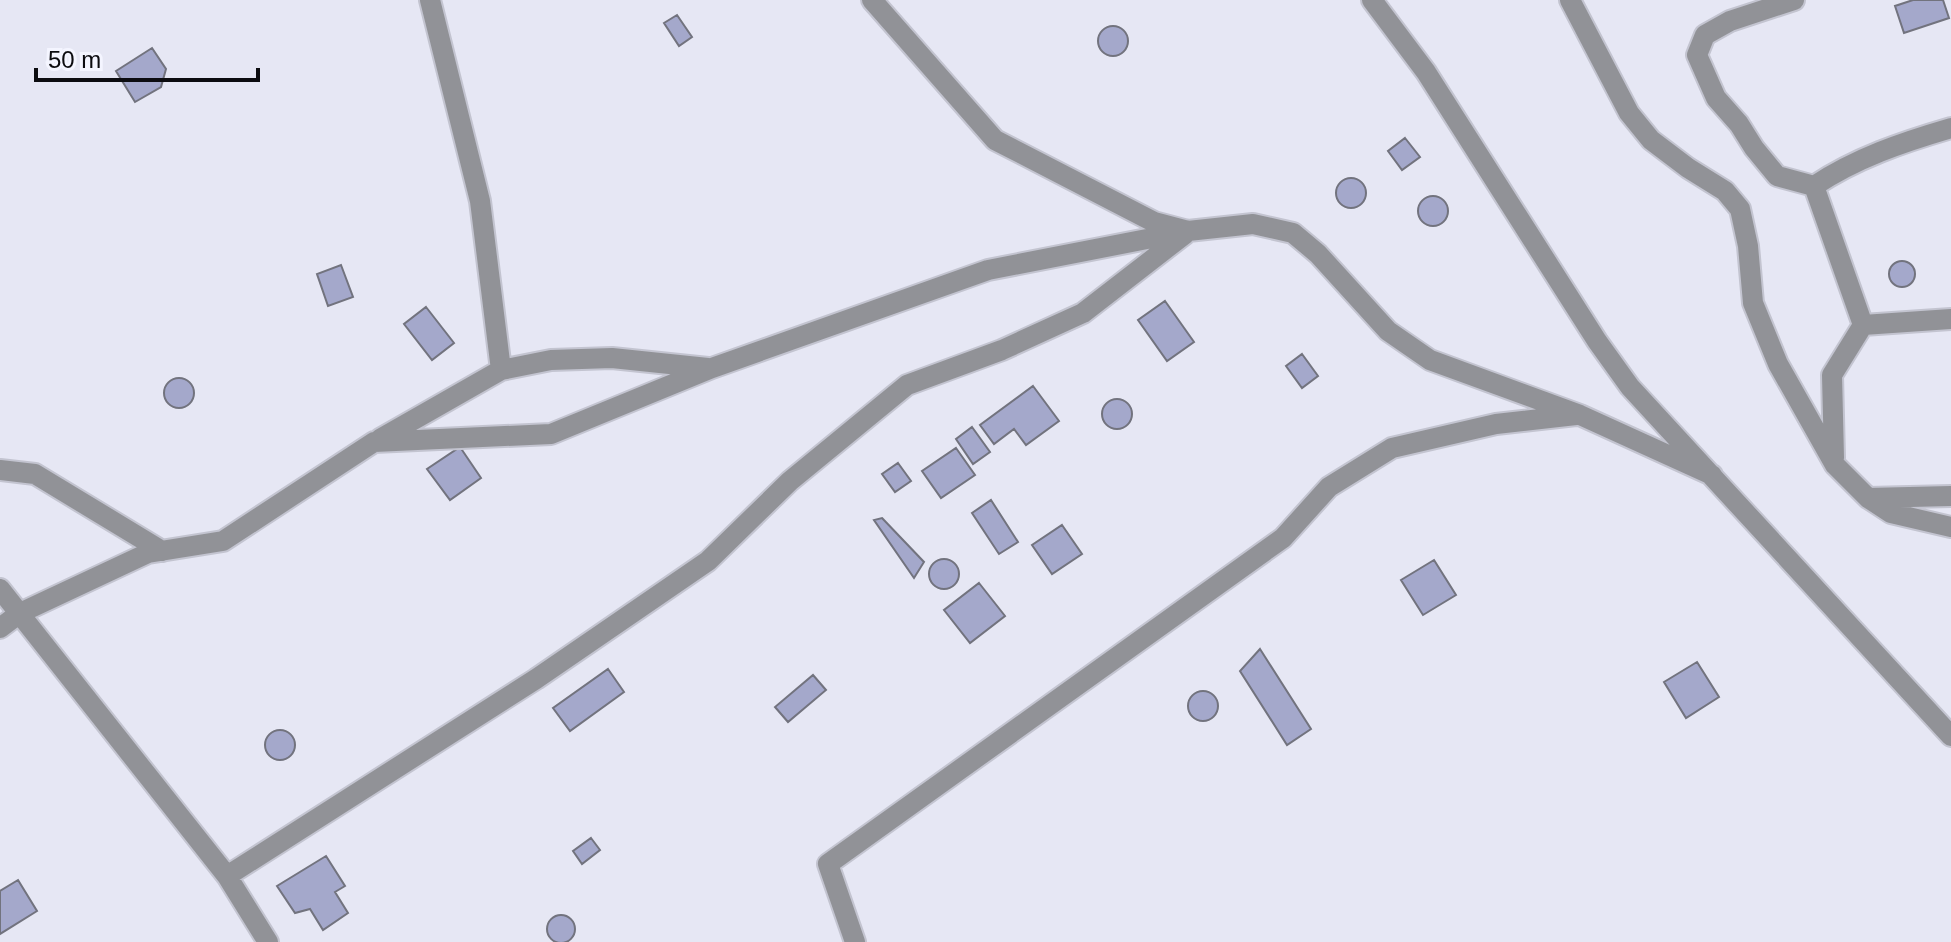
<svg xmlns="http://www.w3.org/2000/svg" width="1951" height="942" viewBox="0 0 1951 942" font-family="Helvetica,sans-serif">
	<rect width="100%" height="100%" fill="#e6e7f4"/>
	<!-- building -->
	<path fill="#a4a8cb" stroke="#72737e" stroke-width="2" d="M1913 0H1943L1949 18 1904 33 1895 6Z
		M677 15 692 37 679 46 664 23Z
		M1098 41a15 15 0 1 1 30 0a15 15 0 1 1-30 0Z
		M152 48 166 69 161 87 135 102 116 71Z
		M1405 138 1420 157 1402 170 1388 151Z
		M1336 193a15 15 0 1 1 30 0a15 15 0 1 1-30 0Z
		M1418 211a15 15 0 1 1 30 0a15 15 0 1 1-30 0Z
		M1889 274a13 13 0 1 1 26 0a13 13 0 1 1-26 0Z
		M341 265 353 297 328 306 317 274Z
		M1165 301 1194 342 1167 361 1138 320Z
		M426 307 454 343 432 360 404 324Z
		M1302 354 1318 376 1302 388 1286 366Z
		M164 393a15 15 0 1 1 30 0a15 15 0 1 1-30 0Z
		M1033 386 1059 421 1026 445 1014 429 994 444 980 425Z
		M1102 414a15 15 0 1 1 30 0a15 15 0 1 1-30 0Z
		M972 427 990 452 973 464 956 439Z
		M460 447 481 478 450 500 427 469Z
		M956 448 975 475 941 498 922 471Z
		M898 463 911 481 895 492 882 474Z
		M991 500 1018 542 999 554 972 513Z
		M882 518 924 562 914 578 874 520Z
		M1062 525 1082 554 1052 574 1032 545Z
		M929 574a15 15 0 1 1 30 0a15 15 0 1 1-30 0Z
		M1434 560 1456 595 1423 615 1401 580Z
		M979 583 1005 616 970 643 944 610Z
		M1260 649 1311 729 1287 745 1240 671Z
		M1697 662 1719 697 1686 718 1664 682Z
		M608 669 624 692 570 731 553 708Z
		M813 675 826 690 788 722 775 707Z
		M1188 706a15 15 0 1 1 30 0a15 15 0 1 1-30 0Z
		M265 745a15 15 0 1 1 30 0a15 15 0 1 1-30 0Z
		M591 838 600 850 582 864 573 851Z
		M326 856 345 886 335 892 348 913 323 930 310 909 295 913 277 886Z
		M18 880 37 911 0 934V891Z
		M547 929a14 14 0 1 1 28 0a14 14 0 1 1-28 0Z"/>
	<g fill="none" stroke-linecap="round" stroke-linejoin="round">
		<defs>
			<path id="street" d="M430 0 480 201 501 370
				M872 0 995 140 1154 222 1188 231 1253 224 1293 233 1318 254 1388 331 1430 360 1580 415 1712 475
				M1372 0 1426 72 1597 341 1630 387 1951 736
				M1570 0 1629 113 1651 140 1688 168 1725 191 1740 209 1748 246 1753 303 1778 364 1835 465 1868 498 1891 513 1951 527
				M1794 0 1730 21 1705 35 1697 55 1716 98 1739 124 1754 148 1777 176 1814 186 1863 325 1832 375 1834 458
				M1814 186C1856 158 1903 142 1951 128
				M1863 325 1951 319
				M380 439 501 370 551 360 612 358 708 368
				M0 470 35 474 162 551
				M1868 498 1951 496
				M0 589 227 876 268 942
				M0 628 20 613 148 553 223 541 374 442 551 434 712 368 988 270 1188 231
				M227 876 536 679 708 561 790 481 907 385 1002 350 1083 313 1185 234
				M855 942 828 864 1283 538 1329 487 1392 448 1496 424 1576 415"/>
		</defs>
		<!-- street casing -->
		<use href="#street" stroke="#c3c4d0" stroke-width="24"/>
		<!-- street -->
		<use href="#street" stroke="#919297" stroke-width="20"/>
	</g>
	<!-- scale -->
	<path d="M36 68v12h222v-12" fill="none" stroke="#0c0c10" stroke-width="4"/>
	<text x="48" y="68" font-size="24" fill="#0c0c10" stroke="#f4f5ff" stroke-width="6" paint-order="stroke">50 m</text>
</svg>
